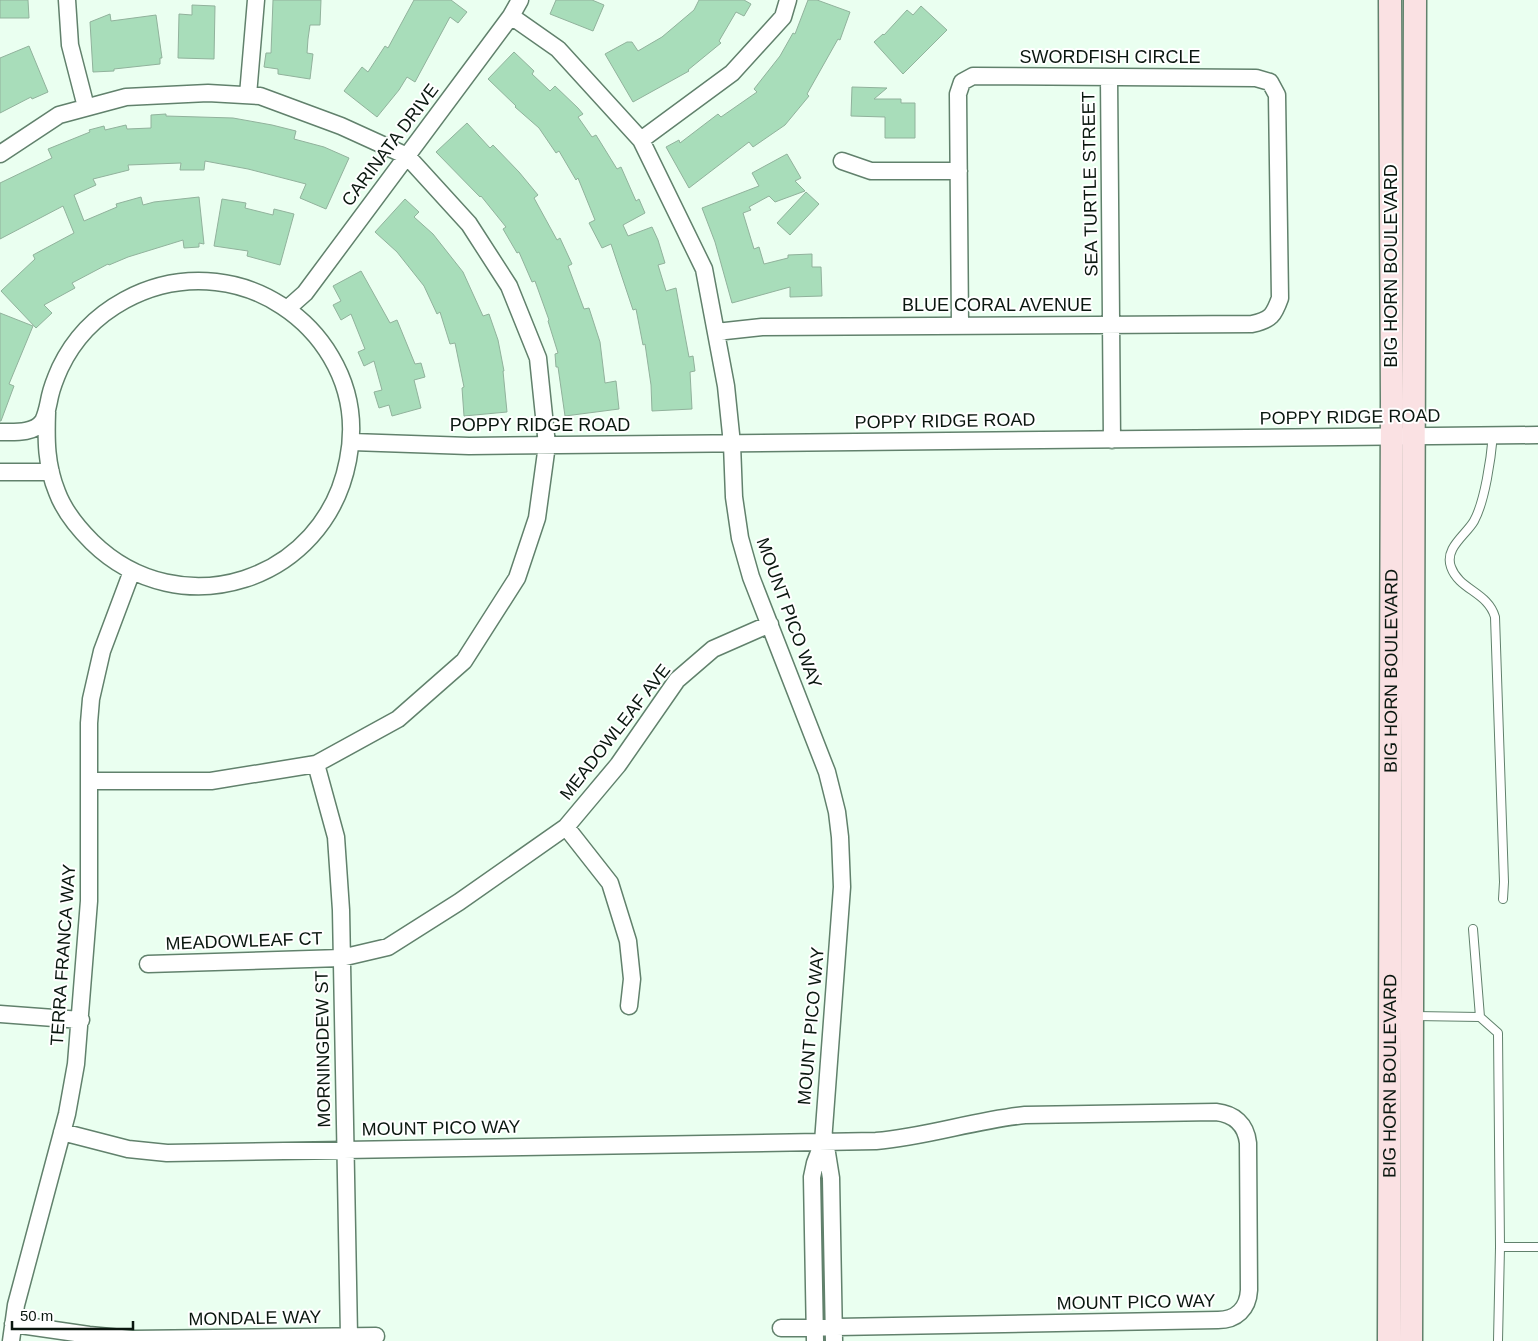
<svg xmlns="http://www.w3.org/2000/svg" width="1538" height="1341" viewBox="0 0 1538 1341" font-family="Arial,sans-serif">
	<rect width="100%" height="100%" fill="#eafff0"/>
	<!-- building -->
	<path fill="#a8ddba" stroke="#91b29c" d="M0 0H28L29 18H0Z
		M273 0H321L320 25H310L308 39 307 53 313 54 310 79 278 74V69L264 67 266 53H271Z
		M414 0H451L467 12 458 23 450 17 415 82 407 77 399 90 377 117 344 91 362 67 368 72 385 46 388 48Z
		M556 0H592L604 5 593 31 550 14Z
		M699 0H744L751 4 744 16 736 12 719 41 721 43 688 70 689 71 633 102 605 54 627 42H632L638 51 662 37 694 10Z
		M808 0H817L850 12 840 40 838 39 807 94 809 96 785 125 753 147 749 142 689 188 666 147 679 140 680 143 718 114 721 117 757 92 754 89 780 56 793 33 795 34Z
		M192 5 215 6 214 59 178 58 179 14 192 15Z
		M921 6 947 30 903 74 874 42 883 34 884 35 907 10 913 15Z
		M110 14 111 21 156 15 162 58H160V64L114 69V71L93 72 90 22Z
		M29 46 48 92 32 99 31 97 0 113V58Z
		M514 52 534 71 532 74 550 91 555 86 578 108 583 114 578 117 592 137 596 135 617 169 621 167 636 201 639 199 645 213 623 225 628 236 652 227 658 240 665 263 658 265 666 291 676 288 689 357 693 356 695 371 690 372 692 409 652 411 651 385 645 344 643 345 636 309 633 310 611 244 602 248 589 223 595 220 578 178 576 180 559 151 556 153 539 128 515 107 516 106 488 79Z
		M852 87 887 88 874 99H901V103H915V138H885V117L851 116Z
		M166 114V116L233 118 272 125 296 131 294 139 324 147 349 158 326 209 300 198 306 184 248 169 205 161 204 170H180L181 163 128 165 129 170 93 179 96 185 74 195 84 221 117 207 116 204 141 197 143 205 154 202 199 197 204 244 199 243V247L184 248 183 240 128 257 109 265 108 264 72 283 75 288 44 305 52 313 36 328 1 291 35 259 33 255 74 233 63 206 0 239V183L52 158 48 149 90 132 89 130 104 126 105 130 126 125 127 129 151 128V115Z
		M467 123 490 148 493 145 519 172 538 195 534 198 557 240 560 238 572 264 568 266 584 309 589 308 600 342 605 383 616 381 619 409 565 416 558 367H556L555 354 558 353 548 321 549 320 535 281 532 282 519 252 517 253 503 229 506 227 481 196 480 197 436 152Z
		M787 154 801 178 795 181 805 191 775 202 769 196 749 207 751 210 743 213 754 249 759 247 764 264 788 258V255L812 254V267H821L822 296 790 297V287L732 303 715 242 702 208 759 186 752 173Z
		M806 192 819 204 790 235 777 223Z
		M222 199 246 203 245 208 273 215 274 209 294 214 280 265 247 256 248 251 214 246Z
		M405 199 419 212 414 217 433 234 463 272 483 316 489 314 498 340 504 371H503L507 412 464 416 462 388 464 387 455 343 450 344 440 312 437 314 424 286 397 252 375 232Z
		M361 271 390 323 397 320 415 364 421 363 425 377 414 380 421 408 392 416 389 405 379 408 374 392 382 390 374 361 364 366 358 352 365 349 351 314 341 320 333 305 341 301 333 286Z
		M0 313 33 326 9 384 14 386 1 421H0Z"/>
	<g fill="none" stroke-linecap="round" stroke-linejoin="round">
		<defs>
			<path id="service" d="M1493 435C1491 458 1485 501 1474 521 1466 535 1444 548 1451 567 1459 590 1488 592 1495 617L1504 882 1503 899
				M1473 929 1480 1017
				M1415 1016 1480 1017 1498 1033 1500 1247
				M1498 1341 1500 1247H1538"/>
			<path id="minor" d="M67 0 70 45 86 107
				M511 16 558 49 641 140 704 269 726 386 732 444 734 497 740 538 751 577 827 772 837 812 840 837 842 887 823 1142 827 1153 831 1178 834 1341
				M1109 77 1112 440
				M248 95 256 0
				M641 140 732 73 783 17 788 0
				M0 154 59 115 126 97 208 93 260 96 341 126 407 156 469 224 509 286 538 358 547 445 537 518 517 578 464 661 398 719 316 764 211 781H89
				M842 161 871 171H959
				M287 309 305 293 511 16 520 0
				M716 332 762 327 1252 324C1271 320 1274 315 1280 298L1277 95 1270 82 1256 78 973 76 962 82 958 94 960 325
				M0 432C14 432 34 434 43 421 47 413 48 405 50 396 52 387 56 377 60 368 88 309 152 275 216 282 263 287 307 316 331 357 350 389 355 425 348 460 325 582 180 628 92 542 78 528 64 511 57 492 46 465 46 440 47 412
				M352 442 469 446 1538 435
				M0 472H51
				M316 764 336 837 341 910 349 1336
				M566 827 610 883 628 941 632 979 629 1006
				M148 964 341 958 388 947 459 902 566 827 618 765 677 680 713 649 770 624
				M0 1014 81 1020
				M62 1132 128 1149 167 1153 876 1141C926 1137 975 1120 1025 1115L1216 1112C1234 1114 1246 1124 1248 1143L1249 1290C1248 1309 1236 1320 1218 1320L781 1328
				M13 1324 89 1335 132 1339 376 1336
				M11 1341 16 1305 67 1114 76 1064 89 901V723L91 699 102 651 132 571
				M815 1341 812 1177 815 1163 823 1142"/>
			<g id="secondary">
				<path id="s1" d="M1389 1341 1392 400 1390 0"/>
				<path d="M1411 1341 1415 0"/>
			</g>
		</defs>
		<!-- service casing -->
		<use href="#service" stroke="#61816c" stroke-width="10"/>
		<!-- minor casing -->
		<use href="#minor" stroke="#61816c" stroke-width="19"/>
		<!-- secondary casing -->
		<use href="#secondary" stroke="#61816c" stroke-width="25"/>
		<!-- service -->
		<use href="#service" stroke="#fff" stroke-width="8"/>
		<!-- minor -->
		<use href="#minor" stroke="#fff" stroke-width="16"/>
		<!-- secondary -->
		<use href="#secondary" stroke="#fae1e3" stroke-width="22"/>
	</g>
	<g text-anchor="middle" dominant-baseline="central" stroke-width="4" stroke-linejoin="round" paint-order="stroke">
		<!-- street labels -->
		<g font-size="18" fill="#0a170f" stroke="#fff">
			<text x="1110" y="57">SWORDFISH CIRCLE</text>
			<text transform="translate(390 145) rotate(-53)">CARINATA DRIVE</text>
			<text transform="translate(1090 184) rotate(-91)">SEA TURTLE STREET</text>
			<text transform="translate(1391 266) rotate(-90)">BIG HORN BOULEVARD</text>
			<text x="997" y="305">BLUE CORAL AVENUE</text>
			<text transform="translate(1350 417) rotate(-1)">POPPY RIDGE ROAD</text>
			<text transform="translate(945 421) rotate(-1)">POPPY RIDGE ROAD</text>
			<text x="540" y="425">POPPY RIDGE ROAD</text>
			<text transform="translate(789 613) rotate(70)">MOUNT PICO WAY</text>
			<text stroke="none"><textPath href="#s1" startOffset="670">BIG HORN BOULEVARD</textPath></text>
			<text transform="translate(615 732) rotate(-52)">MEADOWLEAF AVE</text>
			<text transform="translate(244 941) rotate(-2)">MEADOWLEAF CT</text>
			<text transform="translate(63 955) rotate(-86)">TERRA FRANCA WAY</text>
			<text transform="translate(811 1026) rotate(-85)">MOUNT PICO WAY</text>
			<text transform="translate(323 1049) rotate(-91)">MORNINGDEW ST</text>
			<text stroke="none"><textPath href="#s1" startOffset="265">BIG HORN BOULEVARD</textPath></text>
			<text transform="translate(441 1128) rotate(-1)">MOUNT PICO WAY</text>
			<text transform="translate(1136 1302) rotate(-1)">MOUNT PICO WAY</text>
			<text transform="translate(255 1318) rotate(-1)">MONDALE WAY</text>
		</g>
	</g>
	<!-- scale -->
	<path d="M12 1321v8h121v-8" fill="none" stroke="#0a170f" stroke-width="2.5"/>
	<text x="20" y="1321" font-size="15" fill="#0a170f" stroke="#ffffff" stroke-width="4" paint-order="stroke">50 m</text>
</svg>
